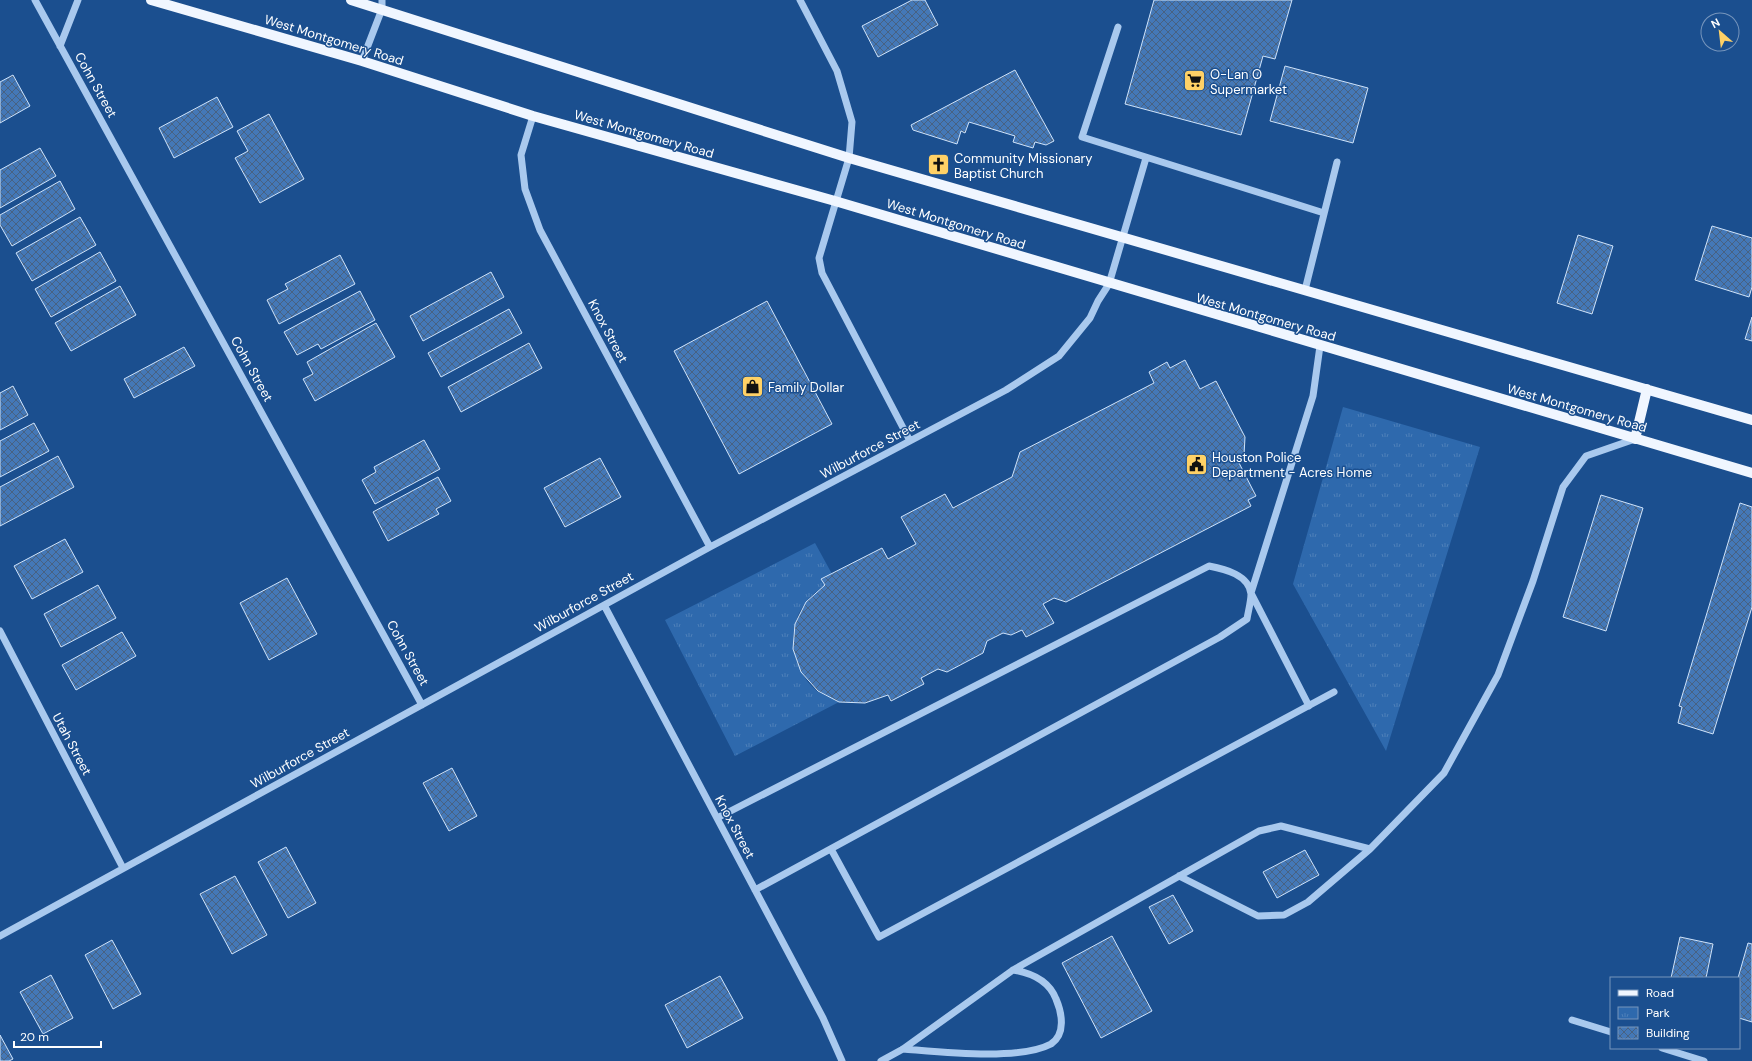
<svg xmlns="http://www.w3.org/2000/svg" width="1752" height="1061" viewBox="0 0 1752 1061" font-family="'DM Sans',sans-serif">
	<defs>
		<pattern id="park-tufts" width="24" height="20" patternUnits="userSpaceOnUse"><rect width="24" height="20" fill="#2e69ad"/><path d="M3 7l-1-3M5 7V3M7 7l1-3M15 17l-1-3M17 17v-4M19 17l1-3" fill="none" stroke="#4d80b9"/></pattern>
		<pattern id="building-cross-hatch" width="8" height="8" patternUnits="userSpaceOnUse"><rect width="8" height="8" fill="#4478b7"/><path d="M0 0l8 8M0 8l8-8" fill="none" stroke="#486282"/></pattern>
	</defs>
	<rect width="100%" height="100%" fill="#1b4f8f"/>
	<!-- park -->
	<path fill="url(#park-tufts)" d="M1343 407 1480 447 1386 751 1293 584Z
		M815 543 832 574 822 579 825 585C819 590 811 595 806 602 785 628 791 670 817 691 823 695 833 698 839 702L735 756 665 620Z"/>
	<!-- building -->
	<path fill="url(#building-cross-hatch)" stroke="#cfe3fa" d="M912 0H925L938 25 878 57 862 26Z
		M1154 0H1292L1275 59 1263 56 1241 135 1125 104Z
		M1285 66 1368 88 1353 143 1270 121Z
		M1015 70 1054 141 1046 145 1035 142 1033 148 1013 142 1015 136 969 122 965 133 961 131 957 144 913 130 911 125Z
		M13 75 30 106 0 123V82Z
		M217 97 233 127 174 158 159 128Z
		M269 114 304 179 260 203 235 158 248 151 237 131Z
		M40 148 56 176 0 208V170Z
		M60 181 75 209 12 246 0 225V215Z
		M80 217 96 245 32 281 16 253Z
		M1712 226 1752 238V287L1749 297 1695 280Z
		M1578 235 1613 246 1592 314 1557 303Z
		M100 252 116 281 51 317 35 289Z
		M340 255 355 284 279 324 267 300 288 289 285 284Z
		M491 272 504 297 423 341 410 316Z
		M120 286 136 315 71 351 55 323Z
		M360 291 375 320 321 349 318 344 297 355 284 332Z
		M767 301 832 424 739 474 674 351Z
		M509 309 522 333 441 377 428 353Z
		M1752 317V341L1745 339Z
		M376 323 395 357 315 401 303 379 313 374 307 362Z
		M529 343 542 368 461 412 448 387Z
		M184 347 195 366 134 398 124 379Z
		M1185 360 1200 389 1216 381 1245 437 1244 455 1237 459 1256 496 1248 500 1251 506 1066 602 1054 598 1043 604 1054 623 1026 637 1022 630 1011 635 1003 633 987 641 983 653 947 672 938 669 921 678 924 684 891 701 888 695 865 703 839 702 818 691 801 672 793 649 795 624 806 602 825 585 821 579 882 548 888 559 916 544 901 517 945 494 953 508 1012 477 1020 452 1154 383 1149 372 1167 362 1170 368Z
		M13 386 28 415 0 430V393Z
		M34 423 49 451 0 477V441Z
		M424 440 440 469 375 504 362 480 376 472 374 467Z
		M58 456 74 487 0 526V487Z
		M600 458 621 497 565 527 544 488Z
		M438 477 451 501 436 509 439 514 388 541 373 512Z
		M1601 495 1643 508 1606 631 1563 617Z
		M1740 503 1752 507V607L1713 734 1678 723 1682 707 1679 706Z
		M65 539 83 572 32 599 14 566Z
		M287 578 317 634 269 660 240 603Z
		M98 585 116 618 61 647 44 614Z
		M122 632 136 656 76 690 62 665Z
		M452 768 477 816 449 831 423 783Z
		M286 847 316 903 288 918 258 862Z
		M1305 850 1319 875 1277 898 1263 872Z
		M235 876 267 935 232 954 200 894Z
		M1173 895 1193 931 1169 944 1149 907Z
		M1112 936 1152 1011 1101 1038 1062 963Z
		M1680 937 1713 944 1706 978H1671Z
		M112 940 141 994 113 1009 85 955Z
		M1748 943 1752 944V1022L1739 1018V978H1738Z
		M51 975 73 1018 43 1034 20 992Z
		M720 976 743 1018 687 1048 665 1005Z
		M0 1035 13 1059 9 1061H0Z"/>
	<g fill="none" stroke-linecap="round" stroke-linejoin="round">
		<!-- minor -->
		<path stroke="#a9c9ee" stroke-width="7" d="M35 0 422 705
			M800 0 837 71 852 122 849 158 819 258 822 273 910 441
			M1118 27 1082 137 1324 213
			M60 46 78 0
			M362 61 382 9V0
			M533 116 521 155 525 189 540 230 710 547
			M1305 290 1337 162
			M604 605 823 1018 842 1061
			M0 631 123 868
			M1309 706 1251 593 1313 396 1320 346
			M717 818 1209 566C1225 569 1249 575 1251 594 1251 602 1248 612 1247 619L1220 637 755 890
			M831 849 879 937 1334 692
			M1179 876 1258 916 1284 915 1308 902 1370 849
			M0 936 710 547 1006 390 1059 356 1090 318 1098 301 1109 284 1146 158
			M1572 1020 1611 1032
			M1662 1048 1704 1061
			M903 1049C941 1052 1019 1061 1051 1044 1066 1034 1062 1013 1056 999 1049 981 1032 973 1013 970
			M881 1061 903 1049 1013 970 1259 831 1281 826 1370 849 1444 773 1498 675 1533 581 1563 487 1586 456 1635 439"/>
		<!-- major -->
		<path stroke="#f0f6ff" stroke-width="10" d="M151 0 362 61 533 116 835 201 1752 473
			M351 0 849 158 1752 420
			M1635 439 1647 389"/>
	</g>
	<!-- icons -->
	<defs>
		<symbol id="supermarket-square" viewBox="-11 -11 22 22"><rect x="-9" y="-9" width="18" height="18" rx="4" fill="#ffd166" stroke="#1b4f8f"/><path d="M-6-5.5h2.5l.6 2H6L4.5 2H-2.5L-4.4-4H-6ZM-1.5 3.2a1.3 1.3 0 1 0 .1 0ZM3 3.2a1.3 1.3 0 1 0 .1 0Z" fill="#111"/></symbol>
		<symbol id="church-square" viewBox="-11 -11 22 22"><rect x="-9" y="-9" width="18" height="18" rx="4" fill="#ffd166" stroke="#1b4f8f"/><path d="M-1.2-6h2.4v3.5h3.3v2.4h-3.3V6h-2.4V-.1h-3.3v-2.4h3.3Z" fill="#111"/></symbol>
		<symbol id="shop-square" viewBox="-11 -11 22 22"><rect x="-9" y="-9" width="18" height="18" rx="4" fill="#ffd166" stroke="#1b4f8f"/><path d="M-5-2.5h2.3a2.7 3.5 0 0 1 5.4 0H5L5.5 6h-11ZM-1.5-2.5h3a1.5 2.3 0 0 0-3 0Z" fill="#111"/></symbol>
		<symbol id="civic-square" viewBox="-11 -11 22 22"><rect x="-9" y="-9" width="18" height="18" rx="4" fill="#ffd166" stroke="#1b4f8f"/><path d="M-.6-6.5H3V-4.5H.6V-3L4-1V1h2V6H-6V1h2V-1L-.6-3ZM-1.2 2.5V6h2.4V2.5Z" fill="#111"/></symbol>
	</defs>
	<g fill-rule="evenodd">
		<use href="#supermarket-square" x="1182" y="68" width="25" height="25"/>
		<use href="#church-square" x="926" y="152" width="25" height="25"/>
		<use href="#shop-square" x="740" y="374" width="25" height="25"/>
		<use href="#civic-square" x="1184" y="452" width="25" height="25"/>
	</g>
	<g text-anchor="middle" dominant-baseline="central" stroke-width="3" stroke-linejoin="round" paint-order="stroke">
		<!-- street labels -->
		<g font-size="13" fill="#fff" stroke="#1b4f8f">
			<text transform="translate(334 40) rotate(17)">West Montgomery Road</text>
			<text transform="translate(96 85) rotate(61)">Cohn Street</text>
			<text transform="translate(644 134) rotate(16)">West Montgomery Road</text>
			<text transform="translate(956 224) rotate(17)">West Montgomery Road</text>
			<text transform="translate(1266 317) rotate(16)">West Montgomery Road</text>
			<text transform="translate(608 331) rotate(62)">Knox Street</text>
			<text transform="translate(252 369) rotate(61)">Cohn Street</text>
			<text transform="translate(1577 408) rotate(16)">West Montgomery Road</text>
			<text transform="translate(870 449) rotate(-28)">Wilburforce Street</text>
			<text transform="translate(584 602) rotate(-29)">Wilburforce Street</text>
			<text transform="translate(408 653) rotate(61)">Cohn Street</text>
			<text transform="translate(72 744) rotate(62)">Utah Street</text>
			<text transform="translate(300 758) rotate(-29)">Wilburforce Street</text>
			<text transform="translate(735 827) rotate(62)">Knox Street</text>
		</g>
		<!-- poi labels -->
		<g font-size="13" fill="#fff" stroke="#1b4f8f" text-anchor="start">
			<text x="1210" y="74">O-Lan O<tspan x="1210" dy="15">Supermarket</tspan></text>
			<text x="954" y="158">Community Missionary<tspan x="954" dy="15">Baptist Church</tspan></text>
			<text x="768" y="387">Family Dollar</text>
			<text x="1212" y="457">Houston Police<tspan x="1212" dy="15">Department - Acres Home</tspan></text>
		</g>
	</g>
	<!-- legend -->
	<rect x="1610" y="977" width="130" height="72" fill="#1b4f8f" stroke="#7695bc"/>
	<rect x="1618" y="990" width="20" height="6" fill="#f0f6ff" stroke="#7695bc"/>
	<text x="1646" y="997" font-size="12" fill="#ffffff">Road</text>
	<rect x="1618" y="1007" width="20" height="12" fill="url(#park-tufts)" stroke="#7695bc"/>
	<text x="1646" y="1017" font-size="12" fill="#ffffff">Park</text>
	<rect x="1618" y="1027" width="20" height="12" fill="url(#building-cross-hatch)" stroke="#7695bc"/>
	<text x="1646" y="1037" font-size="12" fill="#ffffff">Building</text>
	<!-- north arrow -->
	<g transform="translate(1720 32) rotate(332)"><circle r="19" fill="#1b4f8f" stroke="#7695bc"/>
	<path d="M0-3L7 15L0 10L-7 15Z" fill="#ffd166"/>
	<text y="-6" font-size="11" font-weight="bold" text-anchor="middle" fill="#ffffff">N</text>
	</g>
	<!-- scale -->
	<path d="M14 1041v6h87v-6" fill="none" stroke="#ffffff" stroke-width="2"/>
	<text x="20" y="1041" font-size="12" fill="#ffffff" stroke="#1b4f8f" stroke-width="3" paint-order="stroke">20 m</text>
</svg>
